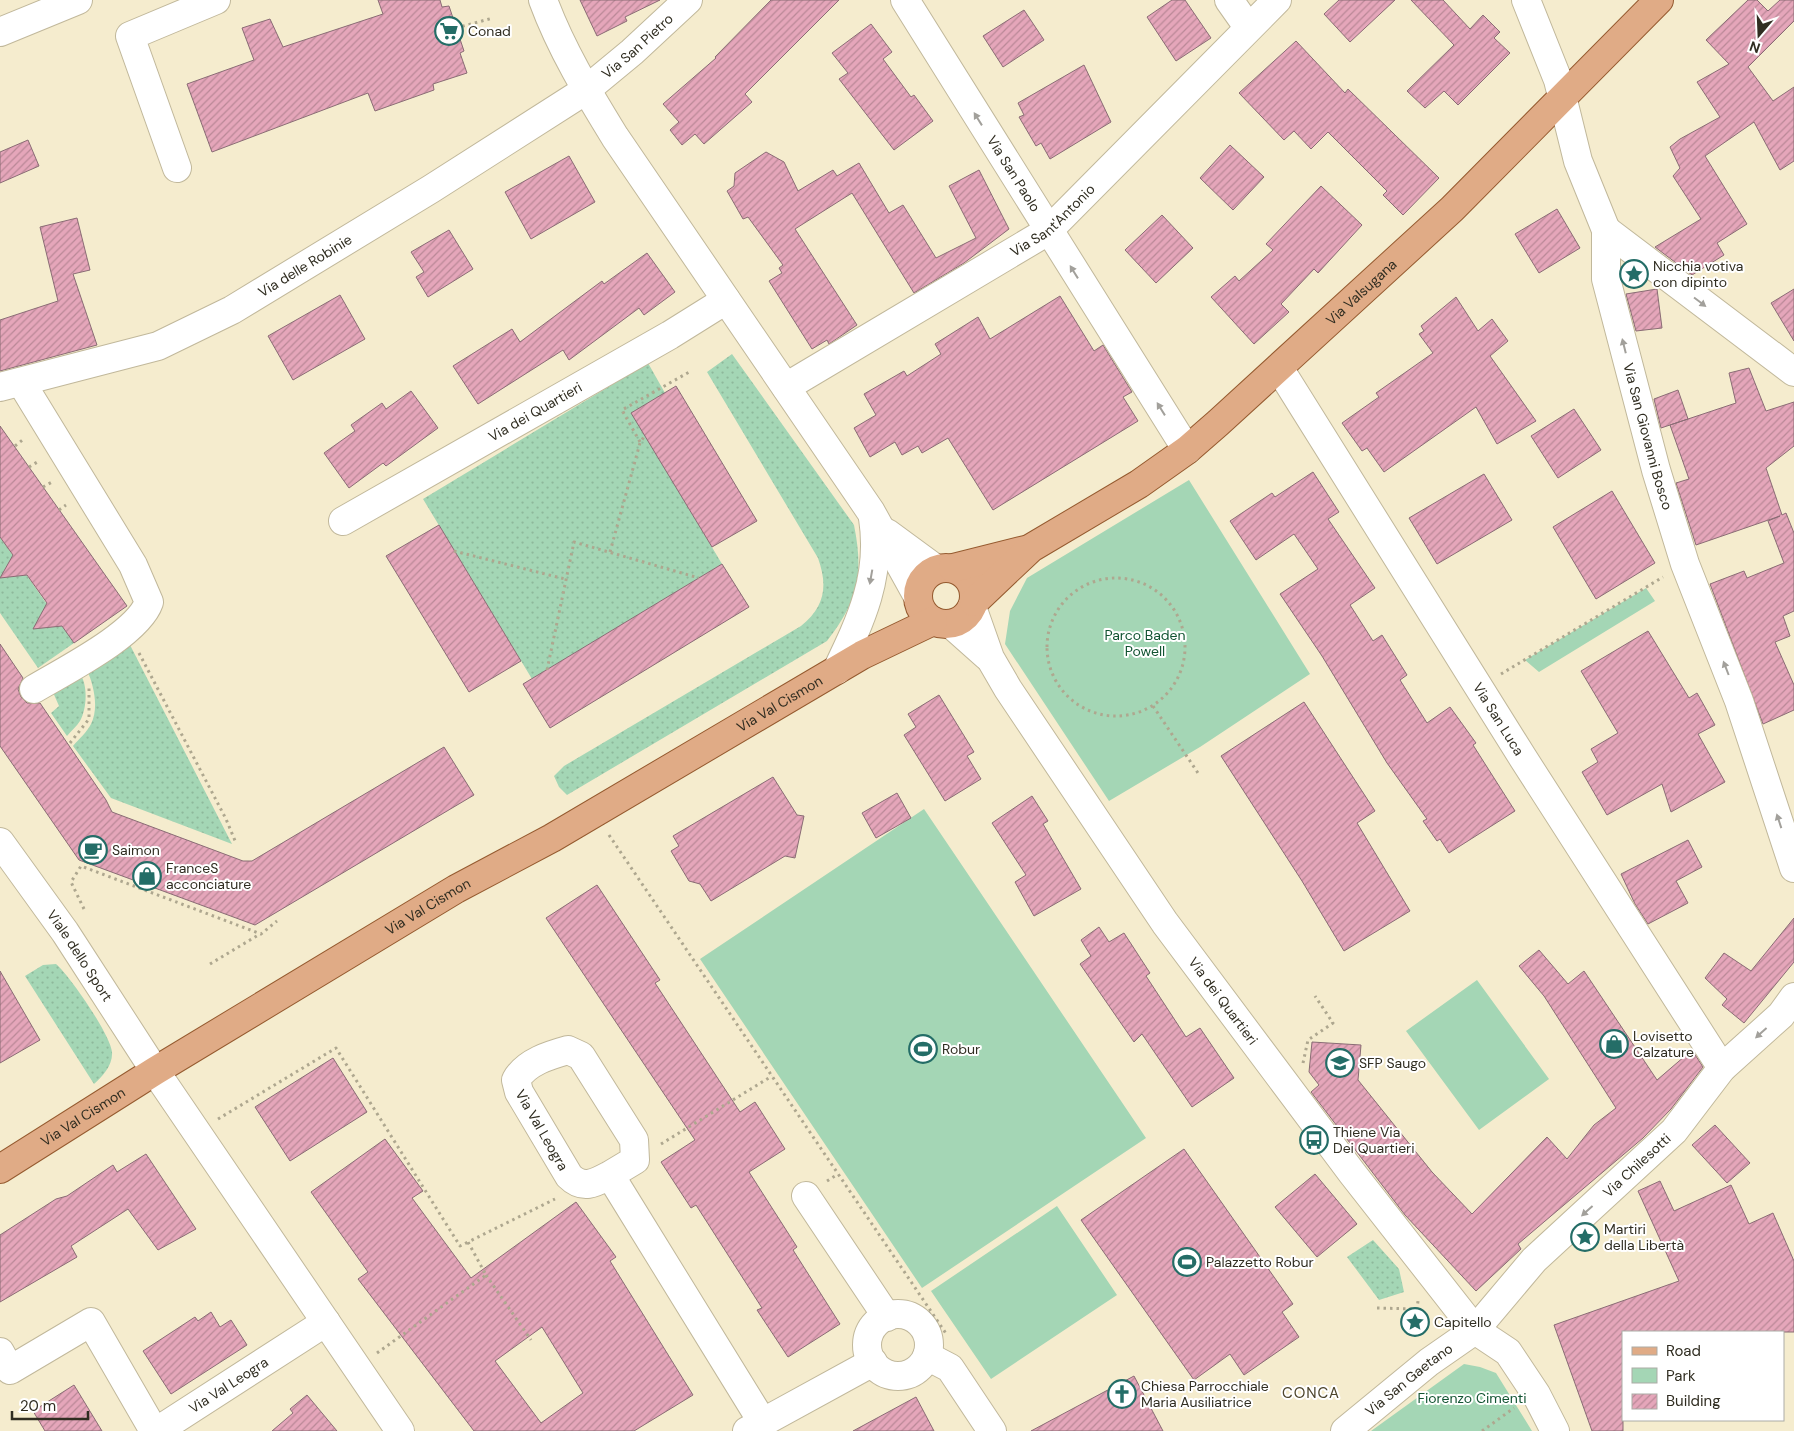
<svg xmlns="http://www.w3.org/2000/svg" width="1794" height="1431" viewBox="0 0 1794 1431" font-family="'DM Sans',sans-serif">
	<defs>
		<pattern id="grass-dots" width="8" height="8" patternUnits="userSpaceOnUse" patternTransform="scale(1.25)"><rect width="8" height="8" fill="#a4d6b5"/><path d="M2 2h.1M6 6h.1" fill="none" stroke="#8eb89b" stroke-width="1.8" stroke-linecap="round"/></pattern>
		<pattern id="building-hatch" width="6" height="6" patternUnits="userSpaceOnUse" patternTransform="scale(1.25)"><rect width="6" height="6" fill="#e5a6ba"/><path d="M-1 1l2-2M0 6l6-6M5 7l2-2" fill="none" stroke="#ba8897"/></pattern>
	</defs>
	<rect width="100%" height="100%" fill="#f5ecce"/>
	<!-- grass -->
	<path fill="url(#grass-dots)" d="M732 354 854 525C864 575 858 601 827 641L567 795 559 787 554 776 564 766 801 626C825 607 828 586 818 558L707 372Z
		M648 363 665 393 632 413 722 564 532 679 423 499Z
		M0 537 74 643 38 668 0 613Z
		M129 643 232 844 111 798 73 746C79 739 87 732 91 724 99 708 94 686 87 670Z
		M80 674C88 685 87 708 80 721 77 726 71 731 67 736L51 713 59 706 52 690Z
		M56 964C70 976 110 1034 112 1052 113 1065 103 1076 94 1084L25 976 43 965Z
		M1373 1240 1399 1269 1404 1292 1379 1300 1347 1257Z"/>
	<!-- green -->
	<path fill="#a4d6b5" d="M1189 480 1310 674 1200 747 1109 801 1005 644 1010 611 1027 578Z
		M1646 588 1655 601 1539 672 1525 660Z
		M924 809 1146 1138 922 1288 700 959Z
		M1477 980 1549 1079 1479 1130 1406 1031Z
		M1057 1206 1117 1295 991 1379 931 1291Z
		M1464 1364 1480 1367 1496 1373 1532 1431H1371Z"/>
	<!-- building -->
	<path fill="url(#building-hatch)" stroke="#8a6c75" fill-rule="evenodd" d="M378 0H440L442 7 449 6 464 51 460 53 467 73 433 84 434 90 375 111 368 93 212 152 187 84 254 60 242 28 270 19 283 47 383 14Z
		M580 0H660L625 17 627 21 597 36Z
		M771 0H839L745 94 752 102 704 144 695 134 682 145 670 130 679 122 663 104 716 58 715 57Z
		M1172 0H1185L1211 38 1176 61 1147 17Z
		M1339 0H1395L1350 42 1324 14Z
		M1411 0H1443L1470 29 1483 15 1500 32 1494 38 1510 53 1458 105 1444 91 1425 108 1407 91 1454 45Z
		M1748 0H1757L1768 11 1780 0H1794V21L1748 67 1773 101 1794 87V161L1780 170 1754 122 1705 156 1747 224 1717 243 1724 255 1692 275 1655 247 1701 219 1673 176 1680 168 1670 147 1680 139 1720 117 1697 82 1729 64 1706 40Z
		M1024 10 1044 40 1003 67 983 36Z
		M871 24 892 52 883 59 911 97 914 95 933 121 894 150 839 79 848 73 832 53Z
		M1296 41 1345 93 1348 89 1439 178 1403 215 1383 195 1387 191 1328 132 1311 149 1294 131 1284 140 1239 93Z
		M1084 65 1111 122 1050 159 1041 143 1036 146 1019 117 1024 115 1018 103Z
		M28 140 39 166 0 183V152Z
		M1230 145 1264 177 1233 210 1200 178Z
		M766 152 784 162 798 191 833 170 837 176 859 163 889 213 903 205 936 258 976 238 949 186 979 170 1009 229 964 263 914 293 852 193 795 229 857 325 829 344 827 340 812 349 769 281 782 273 779 268 783 265 748 217 743 219 727 191 734 186 735 173Z
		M569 156 595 202 531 239 505 192Z
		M1321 186 1362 225 1318 273 1314 269 1281 304 1289 312 1254 344 1211 297 1235 276 1239 281 1273 250 1266 244Z
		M1557 209 1580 248 1539 273 1515 234Z
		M1162 215 1193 248 1156 283 1125 250Z
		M77 218 90 270 73 274 97 345 0 371V320L58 301 40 227Z
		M449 230 473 269 428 297 416 277 424 272 411 252Z
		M647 253 675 292 644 315 639 308 569 360 563 350 478 404 453 366 512 329 520 342 602 281 604 284Z
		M1657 289 1662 328 1636 331 1626 294Z
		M1794 289V341L1771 303Z
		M340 295 365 339 293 380 268 336Z
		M1060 296 1094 351 1103 345 1119 371 1132 392 1123 397 1138 421 993 510 948 438 922 453 918 446 902 455 895 442 870 457 854 428 876 415 864 394 904 371 907 376 941 354 935 344 978 317 990 339Z
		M1456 297 1478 331 1492 319 1508 341 1490 356 1536 421 1497 444 1476 407 1384 472 1367 448 1362 451 1342 423 1379 397 1376 393 1433 353 1419 334 1424 331 1421 326Z
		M1749 368 1766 411 1794 402V446L1766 468 1782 515 1786 513 1794 533V611L1783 616 1790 636 1775 642 1794 685V710L1763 724 1710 584 1744 571 1747 578 1784 563 1768 521 1780 516 1696 545 1676 483 1689 479 1670 425 1736 403 1729 373Z
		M676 386 757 521 712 547 631 413Z
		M1678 390 1688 419 1661 428 1654 399Z
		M411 391 438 428 386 466 383 463 349 488 324 453 355 431 351 425 382 403 386 409Z
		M1574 409 1601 450 1558 478 1531 436Z
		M0 426 127 606 74 643 62 626 33 629 47 603 27 575 0 578 13 555 0 537Z
		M1313 472 1339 512 1328 519 1375 588 1350 605 1373 641 1382 635 1407 675 1400 680 1427 723 1450 707 1476 743 1473 745 1515 811 1449 853 1440 839 1437 841 1423 821 1427 819 1387 763 1322 656 1280 594 1318 569 1294 534 1256 560 1230 521 1272 493 1275 497Z
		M1484 474 1512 520 1437 564 1409 518Z
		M1612 491 1655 563 1596 599 1553 527Z
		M439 525 521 661 469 692 386 556Z
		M722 564 749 607 550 728 523 684Z
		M1648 631 1689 698 1697 693 1715 725 1698 734 1725 782 1671 812 1662 784 1607 815 1582 772 1598 762 1591 749 1618 733 1581 671Z
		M0 644 23 678 18 689 21 697 27 703H40L106 800 112 812 243 861H252L444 747 474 795 255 925 79 860 0 746Z
		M939 695 974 752 967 756 981 779 945 801 904 735 916 727 908 714Z
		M1304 702 1375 811 1357 823 1410 911 1344 951 1302 881 1221 756Z
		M773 777 797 815 804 816 795 858 785 856 711 901 700 884 689 881 671 851 679 846 673 836Z
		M897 793 911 818 876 838 862 813Z
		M1032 796 1048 821 1043 824 1081 889 1034 916 1015 882 1026 875 992 823Z
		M1688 840 1702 867 1676 881 1688 903 1648 924 1635 904 1621 874Z
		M597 885 660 980 655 983 740 1112 755 1102 785 1149 749 1172 797 1247 793 1250 840 1324 788 1357 757 1310 762 1308 696 1205 691 1208 661 1162 695 1140 546 918Z
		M1794 918V962L1744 1023 1722 1005 1727 999 1705 978 1724 953 1751 971Z
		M1099 927 1109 942 1124 933 1150 973 1146 976 1186 1037 1200 1028 1234 1078 1192 1107 1142 1034 1134 1042 1080 964 1091 956 1081 940Z
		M1539 950 1568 984 1584 971 1657 1080 1692 1050 1703 1067 1671 1109 1643 1138 1518 1244 1521 1249 1476 1291 1405 1215 1311 1092 1319 1085 1309 1072 1312 1042 1361 1045 1358 1080 1432 1172 1472 1214 1547 1137 1567 1159 1594 1125 1616 1108 1544 996 1519 966Z
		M0 971 40 1040 0 1063Z
		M333 1058 367 1112 290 1161 255 1107Z
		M1715 1125 1750 1163 1727 1183 1692 1145Z
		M385 1139 423 1191 412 1198 471 1278 576 1202 616 1257 610 1261 693 1395 634 1431H474L358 1279 368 1272 311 1192ZM542 1327 583 1393 541 1423 495 1361Z
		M1184 1149 1293 1304 1282 1312 1299 1337 1244 1375 1230 1354 1194 1380 1081 1220Z
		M146 1154 196 1229 158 1250 128 1209 71 1246 77 1257 0 1302V1235L56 1199 67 1196 113 1165 117 1172Z
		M1315 1174 1357 1224 1317 1257 1275 1207Z
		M1660 1181 1674 1211 1731 1185 1749 1224 1773 1213 1794 1261V1332H1623V1431H1592L1554 1325 1679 1281 1638 1191Z
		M211 1312 220 1327 231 1320 247 1345 171 1394 143 1351 195 1317 198 1321Z
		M1134 1376 1163 1431H1031Z
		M74 1385 102 1431H45L33 1411Z
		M307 1395 337 1431H272L293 1413 290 1409Z
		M916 1397 934 1431H853Z"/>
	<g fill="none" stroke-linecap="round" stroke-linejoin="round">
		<defs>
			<g id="minor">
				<path d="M543 0C561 49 588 93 615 137L871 512 917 595"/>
				<path id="s1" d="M905 0 1187 450"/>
				<path d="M1229 0 1248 27"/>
				<path id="s2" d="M1526 0 1558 80 1578 161 1606 230V279L1656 470 1685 564 1739 701 1794 868"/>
				<path d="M0 32 78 0"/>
				<path d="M177 168 130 36 216 0"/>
				<path d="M1606 230 1794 372"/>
				<path id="s3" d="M1279 368 1523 758 1722 1068"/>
				<path d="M21 382 133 565 149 602C138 634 64 671 34 689"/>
				<path id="s4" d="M0 387 158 346 232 310 431 189 586 90 632 52 688 0"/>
				<path id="s5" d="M786 387 1048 231 1277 0"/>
				<path id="s6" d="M343 521 670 335 726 300"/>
				<path d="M887 533 936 569"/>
				<path id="s7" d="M972 607 990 658 1008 689 1165 923 1352 1173 1475 1330 1508 1352 1536 1394 1555 1431"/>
				<path d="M951 624 987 656"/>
				<path d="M837 670C861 620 882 576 873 518"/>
				<path id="s8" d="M0 842 65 932 155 1071 400 1431"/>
				<path d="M610 1175C595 1183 583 1190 569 1176L519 1092 516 1080C526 1062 550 1055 568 1050L581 1056 634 1140 635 1160 610 1175 763 1423"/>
				<path d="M806 1196 887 1317"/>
				<circle cx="898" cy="1345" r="31"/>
				<path d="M0 1352 10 1370 91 1322 154 1431"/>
				<path d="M927 1356 950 1368 992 1431"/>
				<path id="s9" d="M157 1431 326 1322"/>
				<path d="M747 1431 873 1362"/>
				<path id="s10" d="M1345 1431 1429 1362 1475 1330 1534 1260 1674 1131 1722 1068 1781 1015 1794 997"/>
			</g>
			<g id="major">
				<circle cx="946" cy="596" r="28"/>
				<path d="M953 568 1025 550"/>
				<path id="s11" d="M974 602 1031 548 1139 484 1187 450 1218 423 1452 209 1659 0"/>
				<path id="s12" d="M0 1169 155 1071 456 889 552 838 862 655 933 621"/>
			</g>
		</defs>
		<!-- minor casing -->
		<use href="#minor" stroke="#c1b89b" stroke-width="30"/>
		<!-- major casing -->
		<use href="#major" stroke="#955a2f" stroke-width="30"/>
		<!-- path -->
		<path stroke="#aea78f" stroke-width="3" stroke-dasharray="2.5 4" stroke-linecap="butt" d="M456 28 493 18
			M640 442 622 410 691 371
			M15 446 25 438
			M29 467 39 461
			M43 487 52 482
			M59 510 66 505
			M454 551 565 579
			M610 552 640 443 645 435
			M1047 647a69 69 0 1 1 138 0a69 69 0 1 1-138 0Z
			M139 653 226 819 236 843
			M547 670 574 542 699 578
			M1501 674 1663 577
			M1153 706 1198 773
			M70 743 89 719V687
			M609 835 947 1335
			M84 909 71 882 81 866 261 934 277 921
			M210 964 260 934
			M1303 1063 1308 1040 1333 1023 1315 996
			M218 1119 336 1048 460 1246 468 1242
			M661 1144 772 1076
			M827 1181 838 1174
			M486 1275 531 1340
			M1377 1308 1417 1309 1418 1301
			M918 1322 931 1312
			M377 1353 486 1275 468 1242 555 1199
			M1482 1431 1514 1408"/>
		<!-- minor -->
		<use href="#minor" stroke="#fff" stroke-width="28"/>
		<!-- major -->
		<use href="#major" stroke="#e0ab86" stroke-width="28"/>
	</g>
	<!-- one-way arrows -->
	<defs><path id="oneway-solid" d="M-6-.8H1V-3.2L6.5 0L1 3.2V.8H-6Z" transform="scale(1.25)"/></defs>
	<g fill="#a2a09b">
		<use href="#oneway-solid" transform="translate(978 119) rotate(-122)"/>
		<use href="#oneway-solid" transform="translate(1074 272) rotate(-122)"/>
		<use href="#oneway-solid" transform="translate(1700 302) rotate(37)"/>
		<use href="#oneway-solid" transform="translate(1624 346) rotate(-104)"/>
		<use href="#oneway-solid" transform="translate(1161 409) rotate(-122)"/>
		<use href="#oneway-solid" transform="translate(871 577) rotate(100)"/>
		<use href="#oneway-solid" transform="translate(1726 668) rotate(-111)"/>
		<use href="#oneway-solid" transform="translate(1779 821) rotate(-108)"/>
		<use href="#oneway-solid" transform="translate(1761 1033) rotate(138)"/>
		<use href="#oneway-solid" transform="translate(1587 1211) rotate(138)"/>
	</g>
	<!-- icons -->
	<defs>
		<symbol id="supermarket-ring" viewBox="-11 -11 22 22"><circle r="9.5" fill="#fff" stroke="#246d67" stroke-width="1.5"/><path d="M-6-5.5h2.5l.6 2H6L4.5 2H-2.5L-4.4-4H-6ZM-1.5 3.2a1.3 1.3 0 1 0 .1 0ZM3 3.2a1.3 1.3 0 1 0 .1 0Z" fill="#246d67"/></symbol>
		<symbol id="sight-ring" viewBox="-11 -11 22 22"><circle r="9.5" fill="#fff" stroke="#246d67" stroke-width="1.5"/><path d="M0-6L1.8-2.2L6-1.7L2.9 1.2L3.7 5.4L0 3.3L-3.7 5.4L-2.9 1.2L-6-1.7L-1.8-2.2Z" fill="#246d67"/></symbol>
		<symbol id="cafe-ring" viewBox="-11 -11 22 22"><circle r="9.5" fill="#fff" stroke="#246d67" stroke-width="1.5"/><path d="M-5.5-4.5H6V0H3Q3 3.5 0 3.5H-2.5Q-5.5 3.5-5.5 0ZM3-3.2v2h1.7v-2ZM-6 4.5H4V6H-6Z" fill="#246d67"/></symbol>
		<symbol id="shop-ring" viewBox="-11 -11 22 22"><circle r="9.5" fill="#fff" stroke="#246d67" stroke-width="1.5"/><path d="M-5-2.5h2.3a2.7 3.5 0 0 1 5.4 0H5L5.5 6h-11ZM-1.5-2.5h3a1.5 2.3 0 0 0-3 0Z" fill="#246d67"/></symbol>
		<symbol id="stadium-ring" viewBox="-11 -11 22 22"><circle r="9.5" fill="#fff" stroke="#246d67" stroke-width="1.5"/><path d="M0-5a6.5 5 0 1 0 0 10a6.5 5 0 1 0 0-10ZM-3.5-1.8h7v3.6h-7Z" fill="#246d67"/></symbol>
		<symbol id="school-ring" viewBox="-11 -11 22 22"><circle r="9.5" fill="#fff" stroke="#246d67" stroke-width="1.5"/><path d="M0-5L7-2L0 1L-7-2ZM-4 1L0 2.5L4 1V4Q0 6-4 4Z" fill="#246d67"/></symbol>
		<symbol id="bus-ring" viewBox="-11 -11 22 22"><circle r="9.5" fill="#fff" stroke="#246d67" stroke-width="1.5"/><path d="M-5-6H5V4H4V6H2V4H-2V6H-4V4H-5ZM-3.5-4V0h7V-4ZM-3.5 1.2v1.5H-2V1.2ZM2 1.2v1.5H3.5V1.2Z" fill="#246d67"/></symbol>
		<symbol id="church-ring" viewBox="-11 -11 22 22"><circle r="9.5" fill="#fff" stroke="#246d67" stroke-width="1.5"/><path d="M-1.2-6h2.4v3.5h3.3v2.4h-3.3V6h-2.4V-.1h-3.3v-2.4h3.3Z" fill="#246d67"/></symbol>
	</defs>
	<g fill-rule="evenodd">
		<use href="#supermarket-ring" x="433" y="15" width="32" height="32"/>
		<use href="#sight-ring" x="1618" y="258" width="32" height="32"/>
		<use href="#cafe-ring" x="77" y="834" width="32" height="32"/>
		<use href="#shop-ring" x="131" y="860" width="32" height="32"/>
		<use href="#shop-ring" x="1598" y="1028" width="32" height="32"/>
		<use href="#stadium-ring" x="907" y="1033" width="32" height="32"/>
		<use href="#school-ring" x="1324" y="1047" width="32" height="32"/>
		<use href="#bus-ring" x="1298" y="1124" width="32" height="32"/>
		<use href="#sight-ring" x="1569" y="1221" width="32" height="32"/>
		<use href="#stadium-ring" x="1171" y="1246" width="32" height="32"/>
		<use href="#sight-ring" x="1399" y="1306" width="32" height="32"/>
		<use href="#church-ring" x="1106" y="1378" width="32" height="32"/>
	</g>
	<g text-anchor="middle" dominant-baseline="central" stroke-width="4" stroke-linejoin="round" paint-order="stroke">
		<!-- poi labels -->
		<g font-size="14" fill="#302d21" stroke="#fff" text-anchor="start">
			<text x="468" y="31">Conad</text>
			<text x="1653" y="266">Nicchia votiva<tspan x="1653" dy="16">con dipinto</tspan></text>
			<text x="112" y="850">Saimon</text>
			<text x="166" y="868">FranceS<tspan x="166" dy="16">acconciature</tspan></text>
			<text x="1633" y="1036">Lovisetto<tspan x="1633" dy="16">Calzature</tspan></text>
			<text x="942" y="1049">Robur</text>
			<text x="1359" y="1063">SFP Saugo</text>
			<text x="1333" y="1132">Thiene Via<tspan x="1333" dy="16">Dei Quartieri</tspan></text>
			<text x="1604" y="1229">Martiri<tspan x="1604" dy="16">della Libertà</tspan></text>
			<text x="1206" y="1262">Palazzetto Robur</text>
			<text x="1434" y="1322">Capitello</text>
			<text x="1141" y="1386">Chiesa Parrocchiale<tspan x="1141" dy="16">Maria Ausiliatrice</tspan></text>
		</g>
		<!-- street labels -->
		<g font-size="14" fill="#302d21" stroke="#fff">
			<text stroke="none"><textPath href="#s4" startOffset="730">Via San Pietro</textPath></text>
			<text stroke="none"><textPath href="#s1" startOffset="205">Via San Paolo</textPath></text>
			<text stroke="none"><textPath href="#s5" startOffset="315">Via Sant'Antonio</textPath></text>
			<text stroke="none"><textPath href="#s4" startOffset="331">Via delle Robinie</textPath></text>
			<text stroke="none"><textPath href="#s11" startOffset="498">Via Valsugana</textPath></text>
			<text stroke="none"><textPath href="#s6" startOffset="221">Via dei Quartieri</textPath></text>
			<text stroke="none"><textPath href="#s2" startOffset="456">Via San Giovanni Bosco</textPath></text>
			<text stroke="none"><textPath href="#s12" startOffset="908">Via Val Cismon</textPath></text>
			<text stroke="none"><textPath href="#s3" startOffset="414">Via San Luca</textPath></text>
			<text stroke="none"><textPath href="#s12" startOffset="502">Via Val Cismon</textPath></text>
			<text stroke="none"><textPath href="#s8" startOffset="139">Viale dello Sport</textPath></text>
			<text stroke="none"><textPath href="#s7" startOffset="469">Via dei Quartieri</textPath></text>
			<text stroke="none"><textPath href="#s12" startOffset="98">Via Val Cismon</textPath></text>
			<text transform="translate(542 1130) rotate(60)">Via Val Leogra</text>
			<text stroke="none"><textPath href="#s10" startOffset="396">Via Chilesotti</textPath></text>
			<text stroke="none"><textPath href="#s10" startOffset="82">Via San Gaetano</textPath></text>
			<text stroke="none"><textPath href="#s9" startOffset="85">Via Val Leogra</textPath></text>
		</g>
		<!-- park labels -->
		<g font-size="14" fill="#115331" stroke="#fff">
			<text x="1145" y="635">Parco Baden<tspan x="1145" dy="16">Powell</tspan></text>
			<text x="1472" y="1398">Fiorenzo Cimenti</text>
		</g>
		<!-- neighbourhood labels -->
		<g font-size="15" letter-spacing="1" fill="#4d452c" stroke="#fff">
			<text x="1311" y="1393">CONCA</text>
		</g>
	</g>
	<!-- legend -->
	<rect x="1622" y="1331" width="162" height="90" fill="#ffffff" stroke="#acaba6"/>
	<rect x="1632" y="1347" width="25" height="8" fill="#e0ab86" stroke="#acaba6"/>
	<text x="1666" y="1356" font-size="15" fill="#302d21">Road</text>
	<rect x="1632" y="1368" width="25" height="15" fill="#a4d6b5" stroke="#acaba6"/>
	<text x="1666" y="1381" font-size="15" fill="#302d21">Park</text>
	<rect x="1632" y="1394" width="25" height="15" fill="url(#building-hatch)" stroke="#acaba6"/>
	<text x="1666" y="1406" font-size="15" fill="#302d21">Building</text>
	<!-- north arrow -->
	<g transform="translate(1759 35) rotate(199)" stroke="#ffffff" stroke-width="4" paint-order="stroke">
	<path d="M0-4L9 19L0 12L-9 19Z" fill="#302d21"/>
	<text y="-8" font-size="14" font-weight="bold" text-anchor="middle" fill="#302d21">N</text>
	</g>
	<!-- scale -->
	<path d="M12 1411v8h76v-8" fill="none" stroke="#302d21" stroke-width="2.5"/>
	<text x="20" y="1411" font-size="15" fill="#302d21" stroke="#ffffff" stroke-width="4" paint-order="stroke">20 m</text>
</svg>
